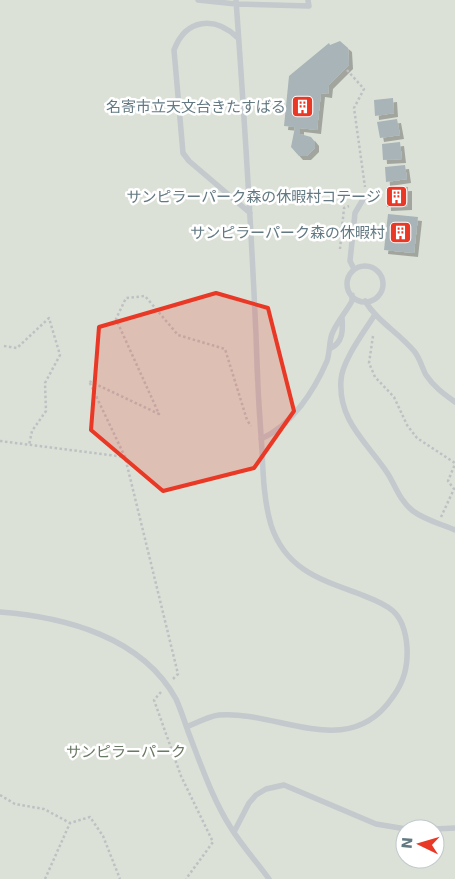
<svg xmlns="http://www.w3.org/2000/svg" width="455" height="879" viewBox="0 0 455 879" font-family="'DejaVu Sans','Noto Sans JP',sans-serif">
	<defs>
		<filter id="shadow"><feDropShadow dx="4" dy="4" stdDeviation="0" flood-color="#0004"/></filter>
	</defs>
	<rect width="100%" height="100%" fill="#f9f8f6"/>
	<!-- green -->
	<path fill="#dbe1d7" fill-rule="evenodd" d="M0 0H455V879H0ZM405 829H435V859H405Z"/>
	<!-- building -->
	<path fill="#a8b4b8" filter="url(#shadow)" d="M340 41 348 48 349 65 329 85 328 94 321 93 317 130 300 128V134L311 137 315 142V148L307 156H299L291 147 295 127 284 126 289 76 329 43 330 45Z
		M393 98 394 113 375 116 374 100Z
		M397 119 400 135 380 138 377 122Z
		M400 142 402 159 383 160 382 144Z
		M405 165 407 179 386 182 385 167Z
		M408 187V206L387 207 386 188Z
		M388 214 418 217 414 253 384 250Z"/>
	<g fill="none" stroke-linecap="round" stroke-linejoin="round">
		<!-- path -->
		<path stroke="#bdc1c3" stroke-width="2.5" stroke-dasharray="2.5 2.5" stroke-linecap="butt" d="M347 70 364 89 354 108 365 187
			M340 249 344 208 349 206
			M373 336 369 363 375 377 394 397 407 425 417 438 455 463
			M4 346 17 348 49 318 60 355 45 383 46 411 32 431 29 445
			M0 441 125 457
			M441 517 454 489 448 481 455 464
			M173 679 178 674 125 457 89 381 159 414 116 319 126 298 145 296 178 335 225 349 247 420 251 426
			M161 692 154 700 181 776 213 842 186 879
			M0 795 15 804 44 809 70 823
			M45 879 70 823 90 817 103 836 120 879"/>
		<!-- lane -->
		<path stroke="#c3c9cc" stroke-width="5.5" d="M198 0 236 4 309 6 308 0
			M238 38C215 16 186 18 174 50L183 153 189 161 250 213
			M347 284a18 18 0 1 1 36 0a18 18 0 1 1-36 0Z
			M354 269 350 261 355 213 365 196
			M365 301C377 321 399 333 414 351 420 358 422 368 426 375 434 387 444 394 455 402
			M374 316C364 332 342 361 341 380 338 422 368 443 388 474 396 487 400 501 413 511 425 520 441 524 455 530
			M331 348C343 342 343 330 342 318
			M261 439C292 425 314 391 327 361 330 352 329 342 332 334 336 323 346 312 352 301V295
			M0 612C65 617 142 637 176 699 181 710 185 723 189 734 201 765 213 800 231 828 242 846 257 862 269 879
			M187 727C196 723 209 716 219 715 278 710 348 762 392 698 404 682 408 667 407 647 406 634 403 620 393 611 383 602 369 598 357 593 318 579 285 568 271 525 264 501 263 475 262 450 259 412 257 374 256 335 251 223 244 112 236 0
			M435 829 455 828
			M234 832 249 803 256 795 266 789 284 785 376 824 406 829"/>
	</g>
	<!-- marked area -->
	<path fill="#e93825" fill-opacity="0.2" stroke="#e93825" stroke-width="4" stroke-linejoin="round" d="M216 293 268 308 294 411 254 468 163 491 91 430 99 327Z"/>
	<!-- icons -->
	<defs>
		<symbol id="building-square" viewBox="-11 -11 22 22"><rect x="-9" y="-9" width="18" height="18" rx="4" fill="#e93825" stroke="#fff"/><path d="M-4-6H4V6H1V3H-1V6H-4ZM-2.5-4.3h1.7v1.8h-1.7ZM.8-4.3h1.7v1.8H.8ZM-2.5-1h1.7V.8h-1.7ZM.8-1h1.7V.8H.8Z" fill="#fff"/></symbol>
	</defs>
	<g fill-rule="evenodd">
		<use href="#building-square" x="290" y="94" width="25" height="25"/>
		<use href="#building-square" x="384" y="184" width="25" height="25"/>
		<use href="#building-square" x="388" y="220" width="25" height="25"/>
	</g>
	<g text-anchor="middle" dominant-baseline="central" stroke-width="5" stroke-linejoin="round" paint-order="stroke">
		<!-- poi labels -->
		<g font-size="15" fill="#627982" stroke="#fff" text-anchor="end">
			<text x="286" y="107">名寄市立天文台きたすばる</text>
			<text x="381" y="197">サンピラーパーク森の休暇村コテージ</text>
			<text x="385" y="233">サンピラーパーク森の休暇村</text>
		</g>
		<!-- park labels -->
		<g font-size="15" fill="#697a62" stroke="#fff">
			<text x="126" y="752">サンピラーパーク</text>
		</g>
	</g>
	<!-- north arrow -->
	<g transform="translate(420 844) rotate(275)"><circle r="24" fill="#ffffff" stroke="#c0c9cd"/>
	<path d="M0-4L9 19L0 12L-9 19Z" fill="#e93825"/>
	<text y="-8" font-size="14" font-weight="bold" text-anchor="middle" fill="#627982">N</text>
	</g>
</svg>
